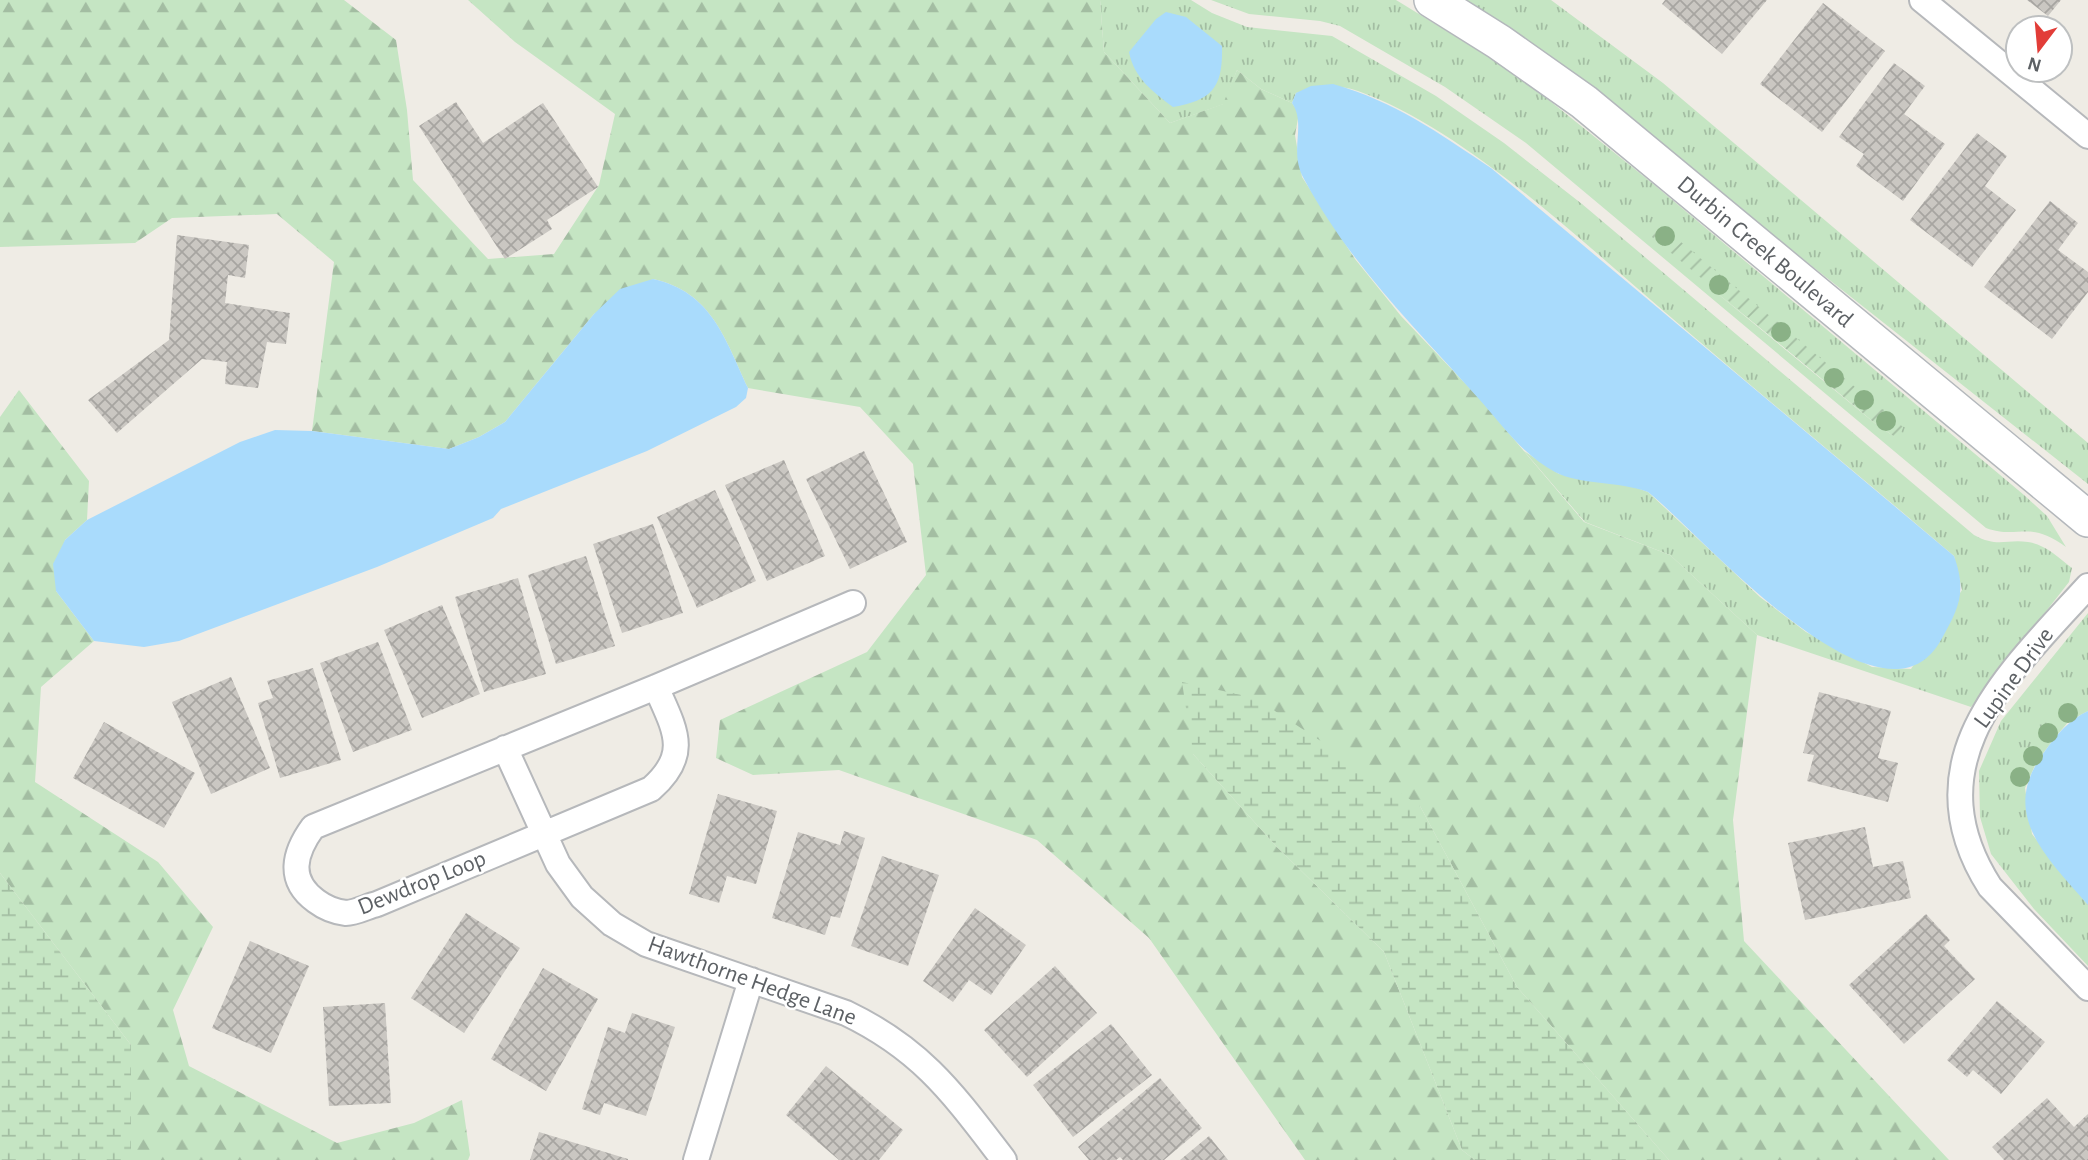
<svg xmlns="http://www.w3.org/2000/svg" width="2088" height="1160" viewBox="0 0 2088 1160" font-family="'Alegreya Sans',sans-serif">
	<defs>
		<pattern id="grass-tufts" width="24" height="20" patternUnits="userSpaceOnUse" patternTransform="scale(1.75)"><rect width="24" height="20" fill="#c5e5c3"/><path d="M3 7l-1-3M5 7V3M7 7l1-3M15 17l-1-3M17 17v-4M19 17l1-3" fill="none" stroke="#a3bda2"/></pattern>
		<pattern id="forest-firs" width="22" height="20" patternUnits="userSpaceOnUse" patternTransform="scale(1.75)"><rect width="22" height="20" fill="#c5e5c3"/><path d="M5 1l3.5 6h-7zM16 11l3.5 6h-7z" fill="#a3bda2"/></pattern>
		<pattern id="wetland-marsh" width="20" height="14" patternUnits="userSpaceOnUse" patternTransform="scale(1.75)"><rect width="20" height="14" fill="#c5e5c3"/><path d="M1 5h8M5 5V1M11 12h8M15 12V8" fill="none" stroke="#a3bda2"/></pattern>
		<pattern id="garden-furrows" width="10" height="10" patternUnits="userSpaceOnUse" patternTransform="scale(1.75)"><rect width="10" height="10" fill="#c5e5c3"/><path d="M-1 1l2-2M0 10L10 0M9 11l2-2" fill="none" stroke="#a3bda2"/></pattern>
		<pattern id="building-cross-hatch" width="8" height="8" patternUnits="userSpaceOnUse" patternTransform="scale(1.75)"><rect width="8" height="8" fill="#cac7c2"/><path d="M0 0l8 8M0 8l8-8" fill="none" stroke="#a7a5a1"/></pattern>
	</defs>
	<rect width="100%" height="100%" fill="#efece5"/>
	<!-- grass -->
	<path fill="url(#grass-tufts)" fill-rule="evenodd" d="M1100 0H1191L1212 13 1247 27 1332 36 1436 96 1504 143 1582 204 1974 535C1998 548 2005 539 2028 542 2045 544 2059 558 2072 568L2069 582 1971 707 1757 635 1670 555 1585 522 1524 451 1559 474 1626 484 1648 492 1760 597 1806 632 1872 667 1911 669 1962 590 1954 556C1858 474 1761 395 1666 313 1579 239 1464 129 1358 91 1335 83 1319 88 1296 93L1292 103 1261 89 1237 70 1224 104 1170 123 1104 52Z
		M1211 0H1396L1401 3 1492 59 1545 97 1652 183 2024 495 2047 516 2066 547C2028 519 2019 540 1986 528L1526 143 1445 87 1340 26 1320 21 1249 14ZM1707 285 1895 437 1877 425Z
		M1464 0H1551L1663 83 2088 443V484L1713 188Z
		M2088 613V711L2069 721 2053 740 2036 763 2025 788 2032 834 2088 905V966L2034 909 1991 854 1980 817 1979 771 2001 721Z"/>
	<!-- forest -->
	<path fill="url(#forest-firs)" d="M0 0H344L396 40 407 110 413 180 488 259 554 254 599 185 615 114 515 42 468 0H1100L1104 52 1170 123 1223 104 1237 70 1261 89 1292 103 1299 113 1295 135 1302 177 1355 259 1401 316 1479 398 1584 522 1670 555 1757 635 1733 820 1744 941 1949 1160H1669L1517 987 1420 806 1193 754 1277 847 1384 952 1462 1150 1475 1160H1305L1149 938 1037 840 839 770 753 775 716 758 720 720 867 652 926 575 913 464 860 407 748 388C725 339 712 292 653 279L594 314 505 422 479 437 449 449 312 431 334 262 277 214 172 218 135 243 0 247Z
		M19 390 89 481 87 520 65 540 56 591 94 641 41 687 35 782 158 862 213 927 173 1010 189 1066 337 1143 414 1123 462 1100 470 1155 468 1160H131V1045L0 873V417Z"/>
	<!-- wetland -->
	<path fill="url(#wetland-marsh)" d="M1182 682 1255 698 1420 806 1517 987 1669 1160H1475L1462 1150 1384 952 1277 847 1193 754Z
		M0 873 131 1045V1160H0Z"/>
	<!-- garden -->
	<path fill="url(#garden-furrows)" d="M1654 227H1663L1903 427 1901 433 1895 437 1877 425 1652 237Z"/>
	<!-- water -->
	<path fill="#a9dbfc" d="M1166 12 1186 17 1222 46C1223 87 1213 100 1173 107 1153 92 1134 78 1129 52L1156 19Z
		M1333 84C1396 102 1437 132 1491 168L1954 556C1967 592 1959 608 1941 640 1882 746 1698 531 1648 492 1618 481 1580 485 1555 472 1523 455 1503 426 1479 399 1414 326 1351 266 1304 179 1288 151 1307 125 1292 103L1296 93 1311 86Z
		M653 279C712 292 725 339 748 388L746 398 736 407 647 451 501 509 493 518 377 567 179 641 144 647 94 641 56 591 53 564 65 540 87 520 240 442 275 430 312 431 449 449 479 437 505 422 594 314 620 289Z
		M2088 711V905C2047 857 1997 814 2045 751 2057 734 2069 720 2088 711Z"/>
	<!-- building -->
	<path fill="url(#building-cross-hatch)" d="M1665 0H1767L1722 54 1662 4Z
		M2027 0H2061L2048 16Z
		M1823 3 1885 51 1822 132 1760 84Z
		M1894 63 1925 86 1904 114 1945 144 1903 201 1856 166 1864 154 1839 137Z
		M456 102 483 143 543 103 598 187 547 220 552 229 505 259 419 126Z
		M1977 133 2007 156 1985 186 2016 210 1972 267 1910 220Z
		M2050 201 2078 223 2058 250 2088 272V292L2052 339 1984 287Z
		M177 235 249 245 245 278 228 275 225 303 290 313 286 344 267 342 258 388 225 384 227 362 202 359 117 433 88 400 169 340Z
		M864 451 907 542 850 569 806 479Z
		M784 460 825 556 767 581 725 485Z
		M715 490 756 581 697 608 657 517Z
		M653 524 683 613 622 633 593 544Z
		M586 556 615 646 556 664 528 575Z
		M518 578 546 674 484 692 455 597Z
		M442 605 480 694 422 718 384 630Z
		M378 642 412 730 353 752 320 663Z
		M313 668 341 760 280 778 258 703 273 698 267 681Z
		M231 677 270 768 211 794 172 702Z
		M1819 692 1891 711 1878 758 1898 763 1888 802 1807 781 1814 755 1803 753Z
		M104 722 195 773 164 828 73 778Z
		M718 794 777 811 756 884 727 876 719 903 689 894Z
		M1865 827 1873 867 1903 861 1911 898 1805 920 1788 843Z
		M844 831 865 838 840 918 831 916 825 935 772 918 798 832 840 845Z
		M882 856 939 875 908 966 851 946Z
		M975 908 1026 945 991 995 969 980 953 1002 923 981Z
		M466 913 520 948 464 1033 411 998Z
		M1926 914 1950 940 1944 946 1975 979 1904 1044 1849 985Z
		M250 941 309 966 271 1053 212 1028Z
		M1055 966 1097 1013 1027 1077 984 1030Z
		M543 968 598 999 546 1091 491 1059Z
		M1997 1001 2045 1042 2001 1094 1973 1070 1967 1077 1947 1060Z
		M385 1003 391 1103 329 1106 323 1007Z
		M632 1013 675 1027 646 1116 604 1103 600 1115 582 1109 608 1027 625 1033Z
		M1111 1024 1152 1075 1073 1137 1033 1085Z
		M826 1066 903 1130 879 1160H839L786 1115Z
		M1160 1078 1202 1128 1164 1160H1123L1120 1157 1116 1160H1089L1078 1147Z
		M2047 1098 2074 1127 2088 1114V1160H2004L1992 1147Z
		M539 1132 628 1159V1160H530Z
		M1209 1136 1228 1160H1180Z"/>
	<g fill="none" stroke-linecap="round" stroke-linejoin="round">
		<defs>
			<path id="street" d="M1922 0 2088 136
				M2088 586C2007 675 1910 762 1990 887L2088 988
				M656 687C675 730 691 754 651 789L377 904C368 906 356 913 346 913 336 912 324 907 316 901 287 880 294 853 313 827L656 687 853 603
				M505 748 558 864 582 897 612 924 646 944 846 1013C923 1050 954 1095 1004 1160
				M696 1160 751 980"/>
			<path id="secondary" d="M1432 0 1499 42 1584 102 2088 519"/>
		</defs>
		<!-- street casing -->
		<use href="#street" stroke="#b6b8bb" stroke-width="28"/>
		<!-- secondary casing -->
		<use href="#secondary" stroke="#b4b8bc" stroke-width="38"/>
		<!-- street -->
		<use href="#street" stroke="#fff" stroke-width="24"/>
		<!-- secondary -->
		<use href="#secondary" stroke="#fff" stroke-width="35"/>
	</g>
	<!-- trees -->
	<g fill="#8ab186">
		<circle cx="1665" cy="236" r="10"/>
		<circle cx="1719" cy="285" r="10"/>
		<circle cx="1781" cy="332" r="10"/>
		<circle cx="1834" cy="378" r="10"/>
		<circle cx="1864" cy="400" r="10"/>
		<circle cx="1886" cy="421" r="10"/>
		<circle cx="2068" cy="713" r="10"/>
		<circle cx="2048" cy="733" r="10"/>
		<circle cx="2033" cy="756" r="10"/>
		<circle cx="2020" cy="777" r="10"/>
	</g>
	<g text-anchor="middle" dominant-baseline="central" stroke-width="5" stroke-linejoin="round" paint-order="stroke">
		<!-- street labels -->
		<g font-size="24" fill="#5d6165" stroke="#fff">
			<text transform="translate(1765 252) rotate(40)">Durbin Creek Boulevard</text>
			<text transform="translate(2014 678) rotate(-54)">Lupine Drive</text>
			<text transform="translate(422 883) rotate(-22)">Dewdrop Loop</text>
			<text transform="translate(752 981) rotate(20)">Hawthorne Hedge Lane</text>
		</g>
	</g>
	<!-- north arrow -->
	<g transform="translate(2039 49) rotate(196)"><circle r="33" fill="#ffffff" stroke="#bec0c1" stroke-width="2"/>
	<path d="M0-5L12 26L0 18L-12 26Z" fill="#e23d38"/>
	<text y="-10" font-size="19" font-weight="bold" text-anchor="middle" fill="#5d6165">N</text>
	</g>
</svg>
